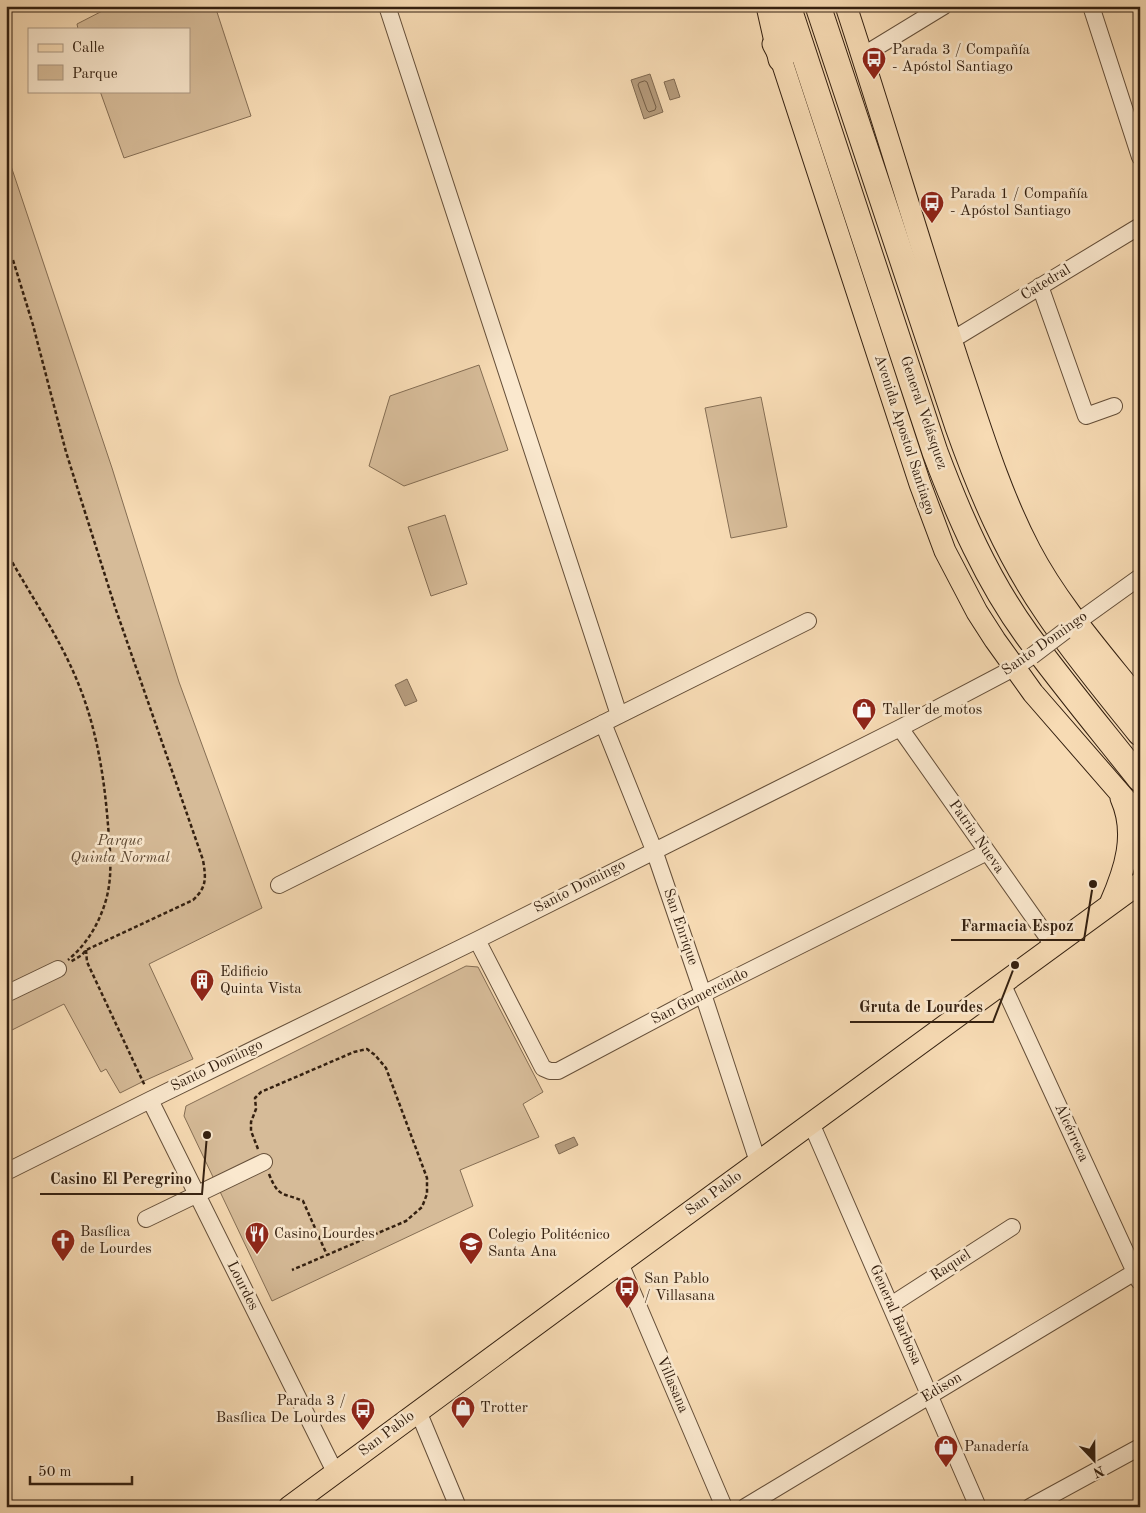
<svg xmlns="http://www.w3.org/2000/svg" width="1146" height="1513" viewBox="0 0 1146 1513" font-family="'Old Standard TT',serif">
	<rect width="100%" height="100%" fill="#f7dbb4"/>
	<filter id="stains"><feTurbulence type="fractalNoise" baseFrequency=".004" numOctaves="4"/><feColorMatrix values="0 0 0 0 .2 0 0 0 0 .09 0 0 0 0 .02 0 0 0 .5 -.17"/></filter>
	<radialGradient id="worn" r=".72"><stop offset=".6" stop-color="#630" stop-opacity="0"/><stop offset="1" stop-color="#630" stop-opacity=".3"/></radialGradient>
	<!-- green -->
	<path fill="#d6bb98" stroke="#856e54" d="M112 6H215L251 116 124 158 100 91H189V29H78L77 24Z
		M6 151 112 468 179 682 262 908 149 964 193 1059 144 1081 120 1093 106 1069 101 1072 64 1004 6 1033Z
		M479 365 508 450 404 486 369 466 390 396Z
		M761 397 787 527 731 538 705 408Z
		M445 515 467 584 431 596 408 527Z
		M466 966 478 967 543 1092 523 1104 539 1137 460 1170 473 1206 272 1301 184 1116 186 1106Z"/>
	<!-- water -->
	<path fill="#b59b7c" stroke="#816a51" d="M650 74 663 112 644 119 631 80Z
		M674 79 680 97 670 100 664 82Z
		M407 679 417 701 405 706 395 685Z
		M574 1137 578 1145 559 1154 555 1145Z"/>
	<g fill="none" stroke-linecap="round" stroke-linejoin="round">
		<!-- shore -->
		<path stroke="#745e46" stroke-width="1" d="M645 81 647 82 656 107 655 110 649 112 647 110 638 85 639 83Z"/>
		<defs>
			<path id="minor" d="M387 6 619 715
				M1091 6 1140 157
				M862 56 944 6
				M1040 286 1086 416 1114 406
				M952 340 1140 226
				M1069 628 1140 577
				M603 723 654 850 703 994 758 1162
				M900 728 1053 945
				M279 885 808 621
				M477 940 543 1068 550 1071H558L703 994 987 852
				M1002 983 1139 1281
				M6 994 58 969
				M150 1100 335 1472
				M811 1123 978 1507
				M6 1172 150 1100 477 940 900 728 1014 668 1032 656
				M146 1219 264 1162
				M620 1263 724 1507
				M891 1305 1012 1227
				M418 1411 458 1507
				M745 1507 1140 1269
				M1030 1507 1140 1447"/>
			<path id="major" d="M846 6C885 125 920 245 959 364 980 426 999 491 1030 550 1059 605 1101 652 1140 701
				M773 44 781 59 920 484 945 551 977 612 995 640 1033 693 1140 816
				M1110 904C1125 870 1137 834 1121 798
				M289 1507 620 1263 1140 883"/>
			<path id="highway" d="M769 6 781 59
				M788 6 935 452C959 516 987 580 1027 635 1063 684 1102 731 1140 779
				M818 6 958 427C981 492 1008 555 1047 612 1075 654 1108 693 1140 733"/>
		</defs>
		<!-- minor casing -->
		<use href="#minor" stroke="#654f39" stroke-width="18"/>
		<!-- major casing -->
		<use href="#major" stroke="#342010" stroke-width="23"/>
		<!-- highway casing -->
		<use href="#highway" stroke="#342010" stroke-width="27"/>
		<!-- path -->
		<path stroke="#342010" stroke-width="2.5" stroke-dasharray="4 2.5" stroke-linecap="butt" d="M13 260 33 325 66 452 115 607 203 860C206 878 207 887 193 900L86 950 82 955 70 962
			M6 269 13 260
			M6 551C29 593 57 633 76 678 96 725 104 774 108 825 110 850 113 875 106 900 99 924 87 944 68 960
			M86 950 87 962 145 1086
			M258 1149 251 1131V1122L256 1109 255 1098 261 1092 354 1052 367 1049 375 1055 386 1068 427 1178V1194L422 1207 406 1221 292 1270
			M269 1174C279 1199 283 1192 303 1201L327 1255"/>
		<!-- minor -->
		<use href="#minor" stroke="#fae8ce" stroke-width="16"/>
		<!-- major -->
		<use href="#major" stroke="#f7dbb4" stroke-width="21"/>
		<!-- highway -->
		<use href="#highway" stroke="#f7dbb4" stroke-width="25"/>
		<defs>
			<path id="minor-bridge" d="M1032 656 1065 631"/>
		</defs>
		<!-- minor-bridge casing -->
		<use href="#minor-bridge" stroke="#654f39" stroke-width="18" stroke-linecap="butt"/>
		<!-- minor-bridge -->
		<use href="#minor-bridge" stroke="#fae8ce" stroke-width="16"/>
	</g>
	<!-- icons -->
	<defs>
		<symbol id="bus-pin" viewBox="-11 -11 22 30"><path d="M0 17L-7.5 6A9.5 9.5 0 1 1 7.5 6Z" fill="#8f2418" stroke="#fae8ce"/><path d="M-5-6H5V4H4V6H2V4H-2V6H-4V4H-5ZM-3.5-4V0h7V-4ZM-3.5 1.2v1.5H-2V1.2ZM2 1.2v1.5H3.5V1.2Z" fill="#fff"/></symbol>
		<symbol id="shop-pin" viewBox="-11 -11 22 30"><path d="M0 17L-7.5 6A9.5 9.5 0 1 1 7.5 6Z" fill="#8f2418" stroke="#fae8ce"/><path d="M-5-2.5h2.3a2.7 3.5 0 0 1 5.4 0H5L5.5 6h-11ZM-1.5-2.5h3a1.5 2.3 0 0 0-3 0Z" fill="#fff"/></symbol>
		<symbol id="building-pin" viewBox="-11 -11 22 30"><path d="M0 17L-7.5 6A9.5 9.5 0 1 1 7.5 6Z" fill="#8f2418" stroke="#fae8ce"/><path d="M-4-6H4V6H1V3H-1V6H-4ZM-2.5-4.3h1.7v1.8h-1.7ZM.8-4.3h1.7v1.8H.8ZM-2.5-1h1.7V.8h-1.7ZM.8-1h1.7V.8H.8Z" fill="#fff"/></symbol>
		<symbol id="restaurant-pin" viewBox="-11 -11 22 30"><path d="M0 17L-7.5 6A9.5 9.5 0 1 1 7.5 6Z" fill="#8f2418" stroke="#fae8ce"/><path d="M-5-6h1v4h1v-4h1v4h1v-4h1v5L-1.5 .5V6h-2V.5L-5-1ZM5-6V6H3V1.5H1.5Q1.5-4 5-6Z" fill="#fff"/></symbol>
		<symbol id="church-pin" viewBox="-11 -11 22 30"><path d="M0 17L-7.5 6A9.5 9.5 0 1 1 7.5 6Z" fill="#8f2418" stroke="#fae8ce"/><path d="M-1.2-6h2.4v3.5h3.3v2.4h-3.3V6h-2.4V-.1h-3.3v-2.4h3.3Z" fill="#fff"/></symbol>
		<symbol id="school-pin" viewBox="-11 -11 22 30"><path d="M0 17L-7.5 6A9.5 9.5 0 1 1 7.5 6Z" fill="#8f2418" stroke="#fae8ce"/><path d="M0-5L7-2L0 1L-7-2ZM-4 1L0 2.5L4 1V4Q0 6-4 4Z" fill="#fff"/></symbol>
	</defs>
	<g fill-rule="evenodd">
		<use href="#bus-pin" x="860" y="45" width="28" height="38"/>
		<use href="#bus-pin" x="918" y="189" width="28" height="38"/>
		<use href="#shop-pin" x="850" y="696" width="28" height="38"/>
		<use href="#building-pin" x="188" y="967" width="28" height="38"/>
		<use href="#restaurant-pin" x="243" y="1220" width="28" height="38"/>
		<use href="#church-pin" x="49" y="1227" width="28" height="38"/>
		<use href="#school-pin" x="457" y="1230" width="28" height="38"/>
		<use href="#bus-pin" x="613" y="1274" width="28" height="38"/>
		<use href="#shop-pin" x="449" y="1394" width="28" height="38"/>
		<use href="#bus-pin" x="349" y="1396" width="28" height="38"/>
		<use href="#shop-pin" x="932" y="1433" width="28" height="38"/>
	</g>
	<g text-anchor="middle" dominant-baseline="central" stroke-width="5" stroke-linejoin="round" paint-order="stroke">
		<!-- poi labels -->
		<g font-size="15" fill="#342010" stroke="#fae8ce" text-anchor="start">
			<text x="892" y="50">Parada 3 / Compañía<tspan x="892" dy="17">- Apóstol Santiago</tspan></text>
			<text x="950" y="194">Parada 1 / Compañía<tspan x="950" dy="17">- Apóstol Santiago</tspan></text>
			<text x="882" y="710">Taller de motos</text>
			<text x="220" y="972">Edificio<tspan x="220" dy="17">Quinta Vista</tspan></text>
			<text x="80" y="1232">Basílica<tspan x="80" dy="17">de Lourdes</tspan></text>
			<text x="274" y="1234">Casino Lourdes</text>
			<text x="488" y="1235">Colegio Politécnico<tspan x="488" dy="17">Santa Ana</tspan></text>
			<text x="644" y="1279">San Pablo<tspan x="644" dy="17">/ Villasana</tspan></text>
			<text x="346" y="1401" text-anchor="end">Parada 3 /<tspan x="346" dy="17">Basílica De Lourdes</tspan></text>
			<text x="480" y="1408">Trotter</text>
			<text x="964" y="1447">Panadería</text>
		</g>
		<!-- street labels -->
		<g font-size="15" fill="#342010" stroke="#fae8ce">
			<text transform="translate(1046 283) rotate(-31)">Catedral</text>
			<text transform="translate(923 413) rotate(71)">General Velásquez</text>
			<text transform="translate(904 435) rotate(72)">Avenida Apostol Santiago</text>
			<text transform="translate(1045 644) rotate(-35)">Santo Domingo</text>
			<text transform="translate(976 837) rotate(55)">Patria Nueva</text>
			<text transform="translate(580 887) rotate(-27)">Santo Domingo</text>
			<text transform="translate(680 927) rotate(71)">San Enrique</text>
			<text transform="translate(700 997) rotate(-27)">San Gumercindo</text>
			<text transform="translate(217 1066) rotate(-26)">Santo Domingo</text>
			<text transform="translate(1071 1133) rotate(65)">Alcérreca</text>
			<text transform="translate(714 1194) rotate(-36)">San Pablo</text>
			<text transform="translate(951 1266) rotate(-33)">Raquel</text>
			<text transform="translate(242 1286) rotate(63)">Lourdes</text>
			<text transform="translate(895 1315) rotate(66)">General Barbosa</text>
			<text transform="translate(672 1385) rotate(67)">Villasana</text>
			<text transform="translate(942 1388) rotate(-31)">Edison</text>
			<text transform="translate(387 1434) rotate(-37)">San Pablo</text>
		</g>
		<!-- park labels -->
		<g font-size="15" font-style="italic" fill="#5c4732" stroke="#fae8ce">
			<text x="120" y="841">Parque<tspan x="120" dy="17">Quinta Normal</tspan></text>
		</g>
	</g>
	<!-- callouts -->
	<path fill="none" stroke="#342010" stroke-width="2" d="M1093 884L1084 940H951M1015 965L993 1022H850M207 1135L202 1194H40"/>
	<g fill="#342010" stroke="#fae8ce" stroke-width="2">
		<circle cx="1093" cy="884" r="5"/>
		<circle cx="1015" cy="965" r="5"/>
		<circle cx="207" cy="1135" r="5"/>
	</g>
	<g font-size="16" text-anchor="middle" font-weight="bold" fill="#342010" stroke="#fae8ce" stroke-width="5" stroke-linejoin="round" paint-order="stroke">
		<text x="1017" y="931">Farmacia Espoz</text>
		<text x="921" y="1012">Gruta de Lourdes</text>
		<text x="121" y="1184">Casino El Peregrino</text>
	</g>
	<!-- margin -->
	<rect width="1146" height="1513" fill="none" stroke="#f7dbb4" stroke-width="25"/>
	<rect x="8" y="8" width="1131" height="1498" fill="none" stroke="#342010" stroke-width="2.5"/>
	<rect x="12" y="12" width="1121" height="1488" fill="none" stroke="#342010"/>
	<!-- legend -->
	<rect x="28" y="28" width="162" height="65" fill="#fae8ce" stroke="#ab9882"/>
	<rect x="38" y="44" width="25" height="8" fill="#f7dbb4" stroke="#ab9882"/>
	<text x="72" y="52" font-size="15" fill="#342010">Calle</text>
	<rect x="38" y="65" width="25" height="15" fill="#d6bb98" stroke="#ab9882"/>
	<text x="72" y="78" font-size="15" fill="#342010">Parque</text>
	<!-- north arrow -->
	<g transform="translate(1094 1460) rotate(158)" stroke="#fae8ce" stroke-width="4" paint-order="stroke">
	<path d="M0-4L9 19L0 12L-9 19Z" fill="#342010"/>
	<text y="-8" font-size="14" font-weight="bold" text-anchor="middle" fill="#342010">N</text>
	</g>
	<!-- scale -->
	<path d="M30 1476v8h102v-8" fill="none" stroke="#342010" stroke-width="2.5"/>
	<text x="38" y="1476" font-size="15" fill="#342010" stroke="#fae8ce" stroke-width="4" paint-order="stroke">50 m</text>
	<rect width="100%" height="100%" filter="url(#stains)"/>
	<rect width="100%" height="100%" fill="url(#worn)"/>
</svg>
